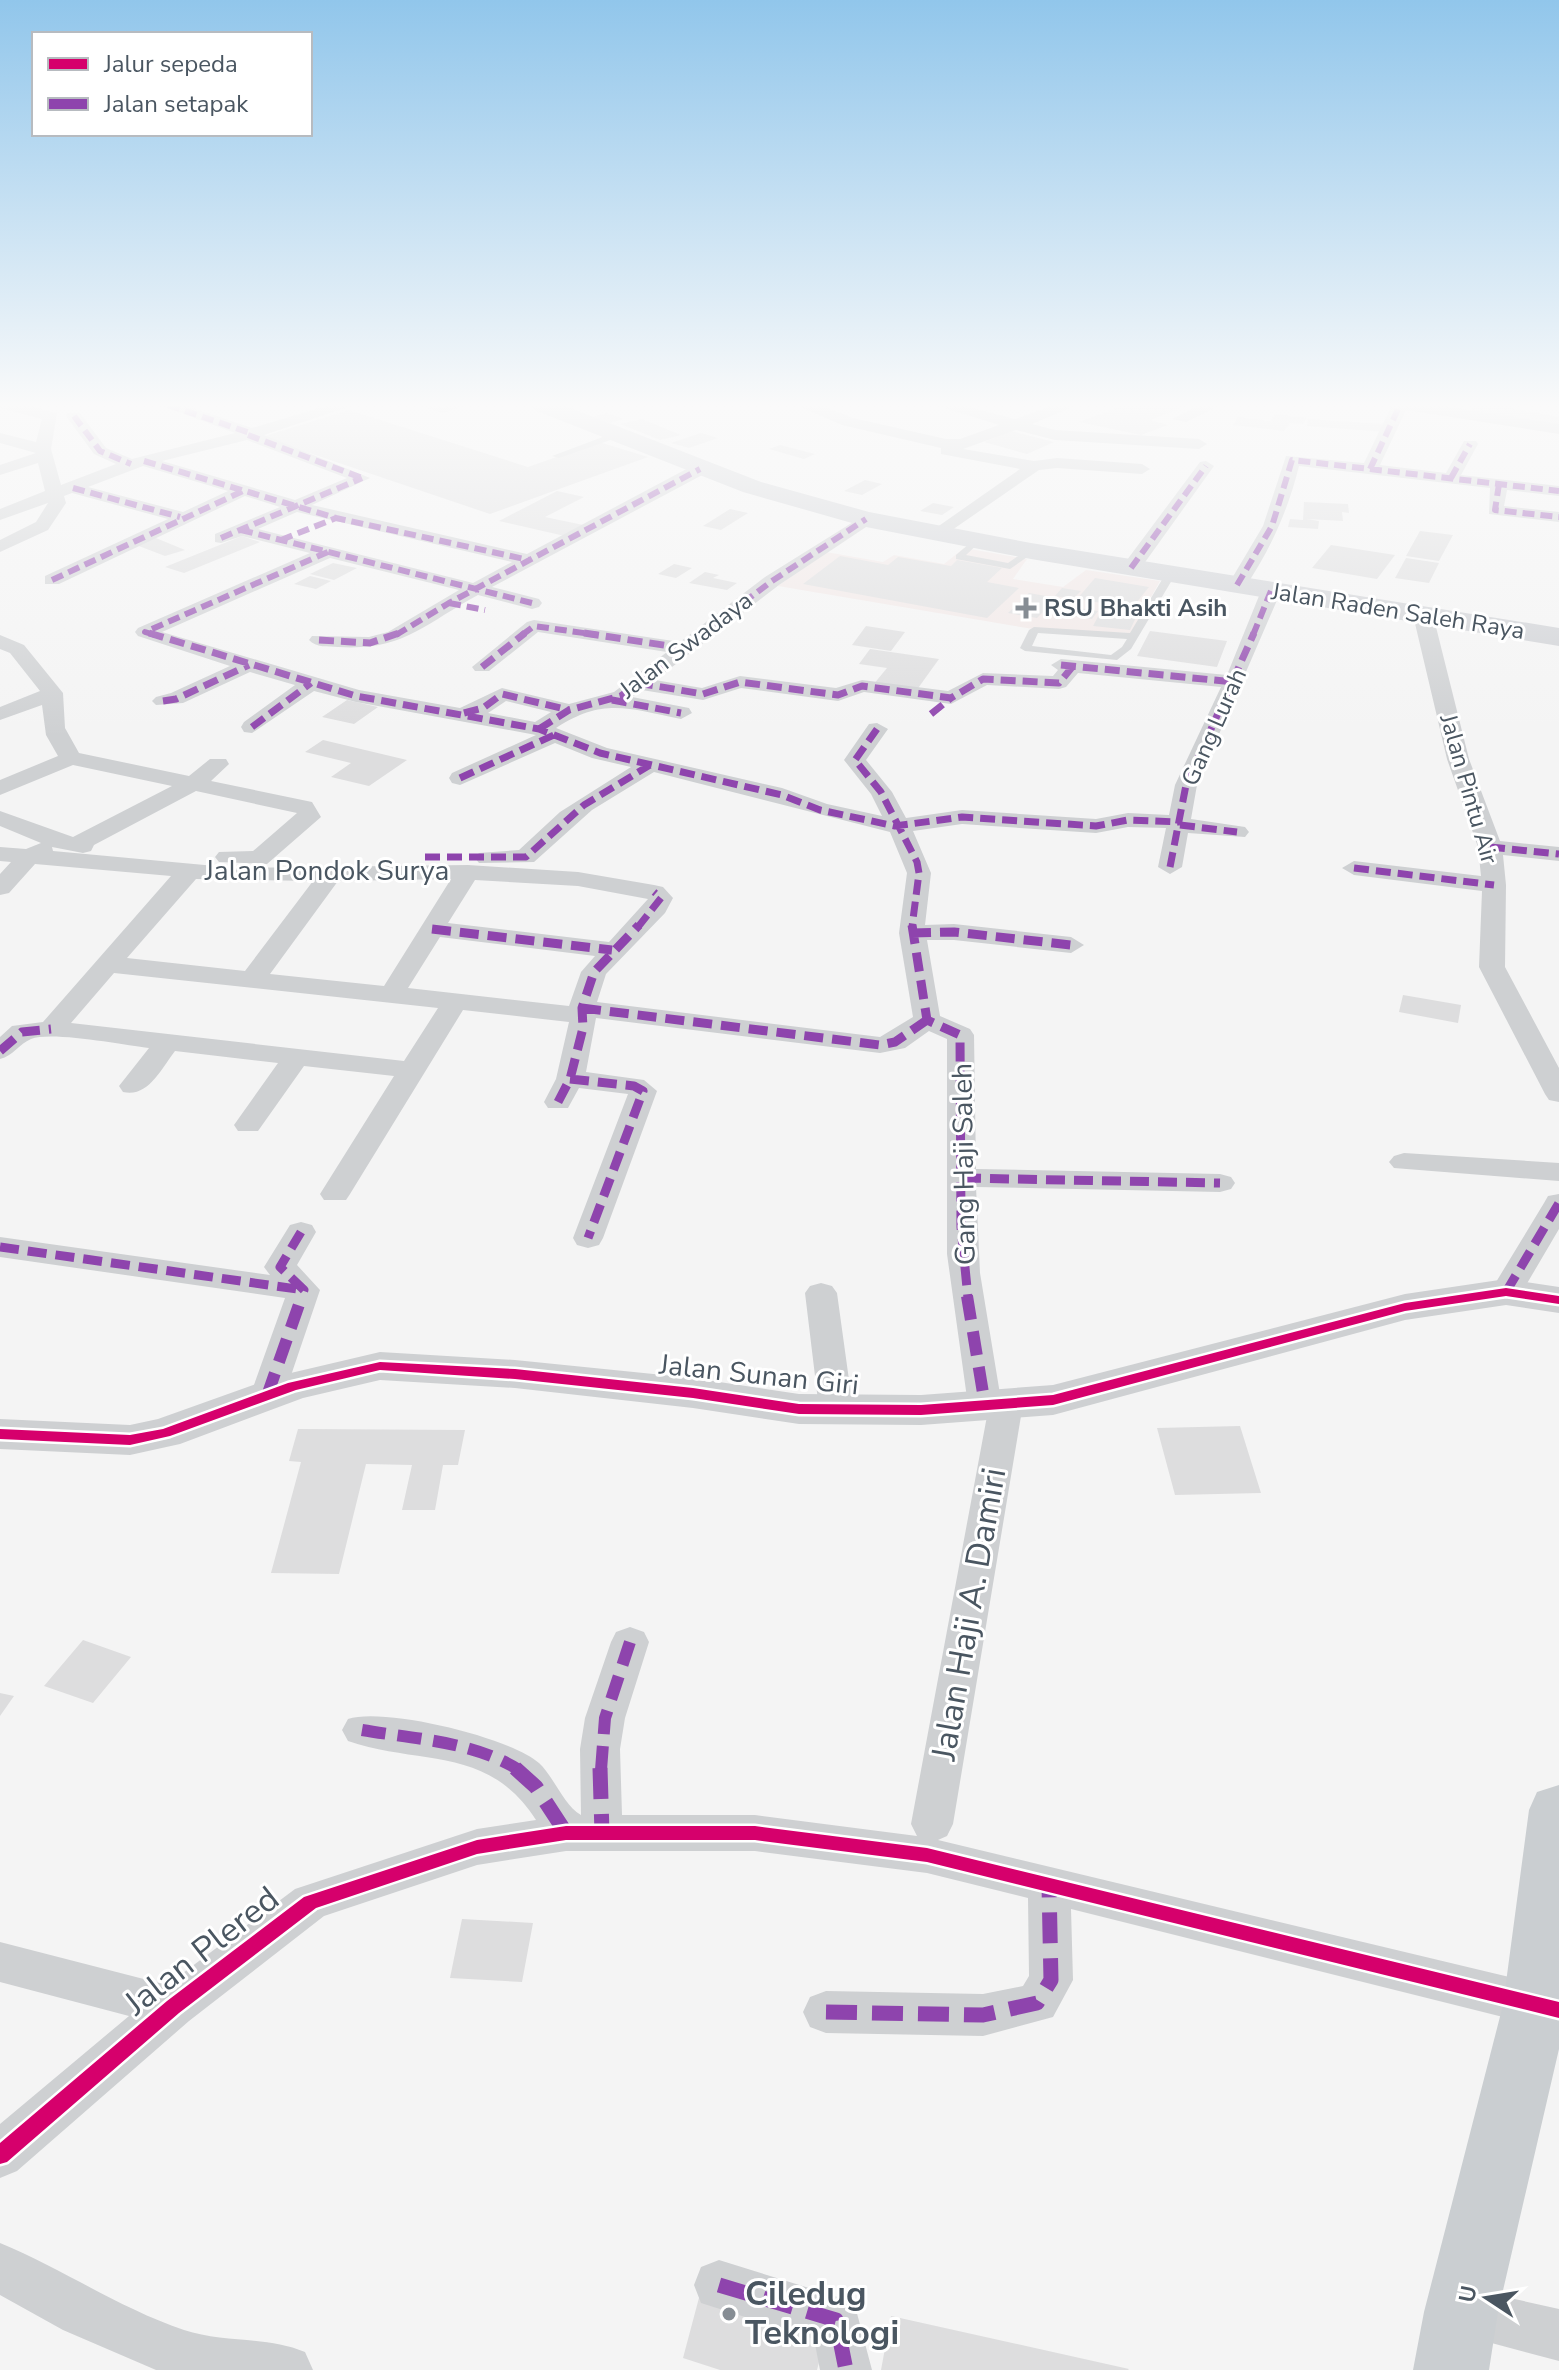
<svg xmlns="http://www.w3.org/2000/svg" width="1559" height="2370" viewBox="0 0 1559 2370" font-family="'Nunito Sans',sans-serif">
	<rect width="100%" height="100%" fill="#f4f4f4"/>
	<!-- medical -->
	<path fill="#f1e7e6" d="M964 548 1027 559 1013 579 1063 587 1086 570 1160 581 1131 633 1033 629 778 586 826 552 883 562 894 555 944 564Z"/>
	<!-- building -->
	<path fill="#ddddde" d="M1125 405H1187V406L1150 420 1168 425 1141 435 1079 422Z
		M1475 405H1508L1506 407 1559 417V426L1469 410Z
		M349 410 528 467 599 442 648 457 490 514 262 437Z
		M606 413 624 419 610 423 592 417Z
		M1275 414 1307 418 1303 424 1290 423 1284 431 1233 425 1238 417 1270 421Z
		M642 419 681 435 660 440 620 424Z
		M1308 419 1385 424V432L1307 426Z
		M1011 431 1054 442 1027 454 984 442Z
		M701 433 718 438 689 448 671 443Z
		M780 445 815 454 804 459 769 449Z
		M865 480 882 484 862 495 844 491Z
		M557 491 584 497 545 517 588 526 569 537 499 521Z
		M1304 502 1348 504 1349 513 1342 512 1343 521 1307 519 1319 521 1318 529 1288 527 1290 519 1303 520Z
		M933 503 954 507 942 515 920 511Z
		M730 509 748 513 721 530 703 526Z
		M1420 531 1453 535 1439 561 1406 556Z
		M151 536 185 550 165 556 131 543Z
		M242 536 260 542 184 573 165 567Z
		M1331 545 1395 555 1377 579 1312 568Z
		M840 556 888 565 898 557 951 566 957 560 1002 568 987 582 1019 588 987 618 803 584Z
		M1406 558 1439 563 1429 583 1395 578Z
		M333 563 357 568 334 580 310 574Z
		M674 564 692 568 676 578 658 574Z
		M705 572 719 575 713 578 737 583 727 590 689 583Z
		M310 576 331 581 316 589 294 584Z
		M1095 578 1149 587 1132 608 1077 599Z
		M1062 588 1081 591 1073 599 1055 596Z
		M1029 593 1057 598 1037 618 1008 613Z
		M1059 605 1098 611 1092 619 1053 613Z
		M1103 607 1139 611 1130 630 1093 626Z
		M866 626 905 632 891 651 852 645Z
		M1150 631 1227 641 1217 667 1137 656Z
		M870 649 939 659 916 691 873 685 887 668 859 664Z
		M347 700 378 707 354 724 322 717Z
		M323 740 407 760 369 786 331 777 351 763 305 752Z
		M1403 995 1461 1005 1458 1023 1399 1012Z
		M1240 1426 1261 1493 1175 1495 1157 1428Z
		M298 1429 465 1430 458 1465H443L435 1510H402L412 1465 366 1464 339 1574 271 1573 301 1462 289 1461Z
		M83 1640 131 1657 93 1703 44 1686Z
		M0 1693 14 1696 0 1716Z
		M462 1919 533 1923 522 1982 450 1978Z
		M700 2294 826 2335 817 2370H720L683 2358Z
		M891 2316 1129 2369 1128 2370H881Z"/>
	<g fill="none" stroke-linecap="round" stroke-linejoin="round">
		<!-- service -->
		<path fill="#ced0d2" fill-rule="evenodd" d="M416 405 443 407 467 405 443 413Z
			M616 432 620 435 619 437 559 458 552 456Z
			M976 538 981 541 966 555 1008 563 1028 549 1036 551 1010 569 956 559V555Z
			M1166 573 1175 575 1131 649 1117 660 1025 651 1020 648 1029 630 1034 627 1130 633ZM1038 633 1127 639 1122 647 1111 655 1032 646Z"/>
		<!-- minor -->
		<path fill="#ced0d2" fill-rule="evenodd" d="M0 405H26L57 413 51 449 61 485 116 464 94 454 66 416 68 413H80L106 448 132 459 235 433 160 405H184L252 428 329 405H354L264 435 370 478 312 505 527 554 694 465H706V473L492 587 539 599 542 603 539 607 532 609 478 595C424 624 404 651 338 647 328 646 316 648 309 640L312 636 369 637 388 632 459 590 330 558 162 632 359 690 460 708 502 688 569 704 614 692 667 652 538 632 489 671H475L472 667 527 622 534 620 680 642 765 577 866 514 872 515V523L779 585 655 680 702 688 740 676 836 688 862 680 948 691 983 673 1053 676 1058 670 1051 665 1061 659 1227 675 1261 591 1271 585 1278 587 1281 591 1197 785 1191 819 1245 827 1249 832 1245 837 1188 833 1182 867 1170 874 1158 867 1166 828 1128 827 1096 833 962 824 913 831 931 873 925 925 954 924 1071 937 1084 945 1071 953 954 940H927L940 1016 970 1029 974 1035 976 1169 1220 1174 1231 1177 1235 1183 1231 1189 1220 1192 976 1187 980 1273 1000 1394 1018 1396 1023 1404 953 1824 947 1836 938 1840 1559 1989V2031L1071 1909 1073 1980 1053 2017 983 2036 826 2033 810 2027 803 2012 810 1997 826 1991 983 1994 1023 1986 1029 1976 1028 1898 927 1873 755 1851H566L477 1865 324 1916 189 2021 17 2171 0 2178V2124L129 2016 0 1982V1942L167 1985 295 1889 477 1829 536 1820C488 1745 421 1766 348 1741L342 1730 348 1719C384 1707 509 1737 539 1763 554 1777 565 1807 581 1815L580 1749 585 1718 611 1642 616 1632 630 1627 644 1632 649 1642 625 1718 620 1749 622 1815H755L917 1836 911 1824 987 1416 973 1413 968 1405 947 1254V1039L929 1031 905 1048 880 1053 596 1018 586 1072 644 1080 657 1091 603 1238 599 1245 588 1248 577 1245 573 1238 628 1094 579 1088 568 1108H548L544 1102 556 1079 569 1022 463 1010 350 1194 346 1200H324L320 1194 394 1076 304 1066 258 1131H238L234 1125 278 1063 175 1051C161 1069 148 1098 123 1092L119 1086 149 1048C123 1045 52 1031 31 1039 19 1044 13 1056 0 1059V1037L12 1026 43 1022 171 876 35 864 9 893 0 895V874L11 862 0 861V847L26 849 41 843 0 826V811L73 837 172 786 73 765 0 795V780L58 756 46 735 42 705 0 720V707L40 691 10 653 0 649V635L24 645 63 693 65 728 79 753 189 776 210 759H226L229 764 211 781 312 802 321 817 267 864 219 862 215 857 219 852 253 851 297 813 196 791 94 845 91 851 83 853 52 847 53 851 237 868 468 865 578 872 654 885 663 887 673 898 665 913 606 974 597 1002 880 1037 913 1017 899 933 907 873 890 832 654 772 592 810 534 862 479 863 475 858 479 853 519 850 560 812 631 767 592 758 555 743 460 785 452 783 449 778 452 773 536 735 356 702 314 691 252 733 244 732 241 727 244 722 295 685 250 672 183 703 156 705 152 701 156 697 171 693 230 666 138 636 135 632 138 628 310 553 242 536 221 543 215 542V534L280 507 245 496 59 584H45V576L168 519 72 493 64 496 66 503 48 530 0 552V540L36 522 48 503 0 520V509L45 491 38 463 0 475V465L36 453 0 443V433L36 442 42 419 0 408ZM247 440 347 478 295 500 162 461ZM143 466 228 491 183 512 88 487ZM297 512 512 562 473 583 258 529ZM1078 673 1221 687 1175 785 1169 815 1128 813 1096 819 962 810 906 818 892 792 866 760 888 729 877 723 869 724 844 760 871 794 882 816 827 804 782 788 607 748 556 728C604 697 629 709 681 719L692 713 689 708 632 697 642 690 703 700 741 688 838 701 864 692 951 704 987 685 1059 689 1066 687ZM506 701 551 712 535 722 488 713ZM196 879 313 881 245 971 127 958ZM451 879 384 986 270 974 338 881ZM475 880 578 886 648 899 609 942 448 923ZM440 937 595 956 581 972 569 1006 408 988ZM114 973 438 1008 404 1061 71 1023Z
			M796 405H819L853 418 946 439H960L999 425 935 405H962L1015 419 1054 405H1077L1032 424 1055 430 1199 439 1207 444 1199 449 1055 440 1016 430 963 449 1034 461 1057 458 1142 464 1150 469 1142 474 1057 468 1039 470 939 539 930 534 933 530 1020 469 941 454V448L842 425Z
			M1199 405H1221L1186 422 1172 419Z
			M1392 405H1437L1559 424V434L1406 410 1380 465 1446 473 1464 441H1476L1478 444 1461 475 1559 486V496L1507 490 1504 506 1559 512V522L1489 514 1490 488 1299 466C1288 511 1270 550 1244 589H1230L1228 585 1263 526 1286 456 1364 463Z
			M1206 461 1214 466 1138 572H1124V564L1200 462Z
			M1423 609 1433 615 1469 759 1500 841 1559 847V861L1503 855 1506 885 1505 967 1559 1068V1102L1549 1100 1545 1094 1479 967 1482 891 1354 875 1342 868 1354 861 1481 876 1478 847 1447 759 1413 615Z
			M1404 1153 1559 1163V1181L1394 1168 1389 1162 1394 1156Z
			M1559 1194V1229L1522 1292 1517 1299 1506 1302 1495 1299 1490 1292 1544 1203 1548 1196Z
			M301 1222 312 1225 316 1232 297 1265 320 1290 284 1396 279 1404 267 1408 255 1404 250 1396 285 1298 0 1257V1237L270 1275 264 1267 290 1225Z
			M821 1283 832 1286 837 1293 853 1409 848 1417 836 1421 824 1417 819 1409 805 1293 810 1286Z
			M0 2243C63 2269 119 2308 184 2330 223 2343 267 2336 305 2352L313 2370H156L63 2330 0 2295Z
			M719 2260 854 2302 872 2370H820L814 2339 701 2303 694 2285 701 2267Z
			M1461 2287 1559 2309V2361L1443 2330 1436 2312 1443 2294Z"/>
		<!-- tertiary -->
		<path fill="#ced0d2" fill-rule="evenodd" d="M1506 1279 1559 1287V1313L1506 1305 1405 1320 1053 1415 921 1425 799 1424 693 1408 515 1388 380 1380 303 1398 180 1444 130 1455 0 1449V1419L130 1425 158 1419 278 1376 380 1352 515 1360 693 1378 799 1394 921 1395 1053 1385 1405 1294Z"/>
		<!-- secondary -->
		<path fill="#ced0d4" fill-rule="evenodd" d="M531 405H563L761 482 869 512 1031 543 1559 628V646L1031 559 866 527 743 492 534 410Z"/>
		<!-- primary -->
		<path fill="#caced1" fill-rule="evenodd" d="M1559 1785V2049L1498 2312 1489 2370H1413L1424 2312 1503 2005 1529 1810 1537 1792Z"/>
		<!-- quiet-far4 -->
		<path stroke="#8e44ad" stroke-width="6" stroke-dasharray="12 6" stroke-linecap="butt" d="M168 405 253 434
			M74 416 100 451 131 464
			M248 435 362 478
			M144 461 336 518 529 560
			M1370 469 1400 405
			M1451 478 1470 444
			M1499 484 1495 510 1559 517
			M73 488 180 517
			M241 530 532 603
			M221 538 362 478
			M281 540 336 518
			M1131 568 1206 466
			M52 580 243 491
			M1237 585 1272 526 1292 460 1559 491
			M449 603 485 610
			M155 635 145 632 328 552
			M396 635 449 603 700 469
			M522 635 534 626 598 635
			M700 635 772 581 866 519
			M1253 635 1271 591"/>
		<!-- quiet-far3 -->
		<path stroke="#8e44ad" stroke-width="7" stroke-dasharray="15 7" stroke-linecap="butt" d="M149 633 356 696 539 729 600 753 782 795 820 810 895 826 962 817 1096 826 1128 820 1180 822
			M584 633 683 648
			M319 640 370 643 399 633
			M1061 665 1234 682
			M482 667 525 633
			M638 683 703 694 740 682 838 695 862 686 951 698 983 679 1059 683 1073 666
			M612 700 681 713
			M163 701 176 699 249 665
			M464 713 483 708 502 694 569 710
			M931 714 951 698
			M252 727 311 683
			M539 729 569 710 621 696 703 633
			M877 729 855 760 881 792 917 862 919 873 912 927
			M460 778 556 734
			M1180 825 1237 832
			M1490 847 1559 854
			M425 857H526L584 805 650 765
			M1170 867 1186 785 1254 633
			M1354 868 1494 885
			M638 927 661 898 654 892"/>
		<!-- quiet-far2 -->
		<path stroke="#8e44ad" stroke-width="9" stroke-dasharray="19 9" stroke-linecap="butt" d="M912 925 927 1020 960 1035 961 1227 968 1298
			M432 929 612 950
			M912 933 954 932 1071 945
			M582 1008 880 1045 895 1042 927 1020
			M0 1051 22 1032 51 1029
			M570 1079 634 1086 643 1091 588 1238
			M558 1102 570 1079 583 1028 582 1008 594 972 639 925
			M962 1178 1220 1183
			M301 1232 280 1267 304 1290 301 1298
			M0 1247 304 1290
			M1506 1292 1559 1203"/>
		<!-- quiet-far1 -->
		<path stroke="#8e44ad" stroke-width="12" stroke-dasharray="24 12" stroke-linecap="butt" d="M967 1296 985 1405
			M267 1396 302 1296
			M362 1730C414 1739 473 1741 519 1770
			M601 1770 605 1718 630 1642"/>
		<!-- quiet -->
		<path stroke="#8e44ad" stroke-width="15" stroke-dasharray="31 15" stroke-linecap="butt" d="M515 1768 536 1787 566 1833H571
			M600 1768 602 1833
			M826 2012 983 2015 1037 2003 1051 1980 1049 1885
			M719 2285 836 2320 846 2370"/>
		<defs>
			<path id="cycleway" d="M1506 1288 1559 1296V1304L1506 1296 1405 1311 1053 1405 921 1415 799 1414 693 1398 515 1379 380 1370 296 1390 170 1436 130 1445 0 1439V1429L130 1435 163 1429 288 1383 380 1362 515 1369 693 1388 799 1404 921 1405 1053 1395 1405 1303Z
				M566 1826H755L927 1848 1559 2002V2018L927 1862 755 1840H566L477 1854 316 1908 179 2013 7 2162 0 2164V2143L167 2001 304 1897 477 1840Z"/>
		</defs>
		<!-- cycleway casing -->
		<use href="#cycleway" stroke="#fff" stroke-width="5"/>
		<!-- cycleway -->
		<use href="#cycleway" fill="#d6006c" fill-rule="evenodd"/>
	</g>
	<!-- sky -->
	<linearGradient id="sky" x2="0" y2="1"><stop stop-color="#91c6eb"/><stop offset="0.55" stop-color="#fafafa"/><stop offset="1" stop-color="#fafafa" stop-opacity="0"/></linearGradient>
	<rect width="1559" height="737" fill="url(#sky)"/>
	<!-- markers -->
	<g fill="#868d94" stroke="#fff" stroke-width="3">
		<path d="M1022 596h8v8h8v8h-8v8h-8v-8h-8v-8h8z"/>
		<circle cx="729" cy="2314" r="8"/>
	</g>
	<g text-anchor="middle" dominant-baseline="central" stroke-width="6" stroke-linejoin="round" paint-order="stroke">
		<!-- far-poi labels -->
		<g font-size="24" font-weight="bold" fill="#4a5661" stroke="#fff" text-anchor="start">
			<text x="1044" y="608">RSU Bhakti Asih</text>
		</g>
		<!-- far-street labels -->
		<g font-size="24" fill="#4a5661" stroke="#fff">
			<text transform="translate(1398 611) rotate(9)">Jalan Raden Saleh Raya</text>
			<text transform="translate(686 645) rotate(-37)">Jalan Swadaya</text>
			<text transform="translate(1214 727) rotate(-66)">Gang Lurah</text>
			<text transform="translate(1469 789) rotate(74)">Jalan Pintu Air</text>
		</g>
		<!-- street labels -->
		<g font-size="28" fill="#4a5661" stroke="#fff">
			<text x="327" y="871">Jalan Pondok Surya</text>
			<text transform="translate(964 1164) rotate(-91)">Gang Haji Saleh</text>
			<text transform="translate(759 1375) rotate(6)">Jalan Sunan Giri</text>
		</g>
		<!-- near-street labels -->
		<g font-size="34" fill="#4a5661" stroke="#fff">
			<text transform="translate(969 1614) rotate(-80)">Jalan Haji A. Damiri</text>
			<text transform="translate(202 1951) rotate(-38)">Jalan Plered</text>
		</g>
		<!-- near-poi labels -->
		<g font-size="34" font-weight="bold" fill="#4a5661" stroke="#fff" text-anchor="start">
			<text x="745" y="2294">Ciledug<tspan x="745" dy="39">Teknologi</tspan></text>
		</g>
	</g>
	<!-- legend -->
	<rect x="32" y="32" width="280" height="104" fill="#ffffff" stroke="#b7bbc0" stroke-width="2"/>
	<rect x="48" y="58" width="40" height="12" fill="#d6006c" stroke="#b7bbc0" stroke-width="2"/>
	<text x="104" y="72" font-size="24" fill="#4a5661">Jalur sepeda</text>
	<rect x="48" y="98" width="40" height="12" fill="#8e44ad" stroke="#b7bbc0" stroke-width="2"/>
	<text x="104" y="112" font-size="24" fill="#4a5661">Jalan setapak</text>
	<!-- north arrow -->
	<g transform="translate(1487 2298) rotate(282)" stroke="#ffffff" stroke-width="6" paint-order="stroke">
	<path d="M0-6L14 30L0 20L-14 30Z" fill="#4a5661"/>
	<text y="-12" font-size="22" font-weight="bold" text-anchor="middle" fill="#4a5661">U</text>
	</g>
</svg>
